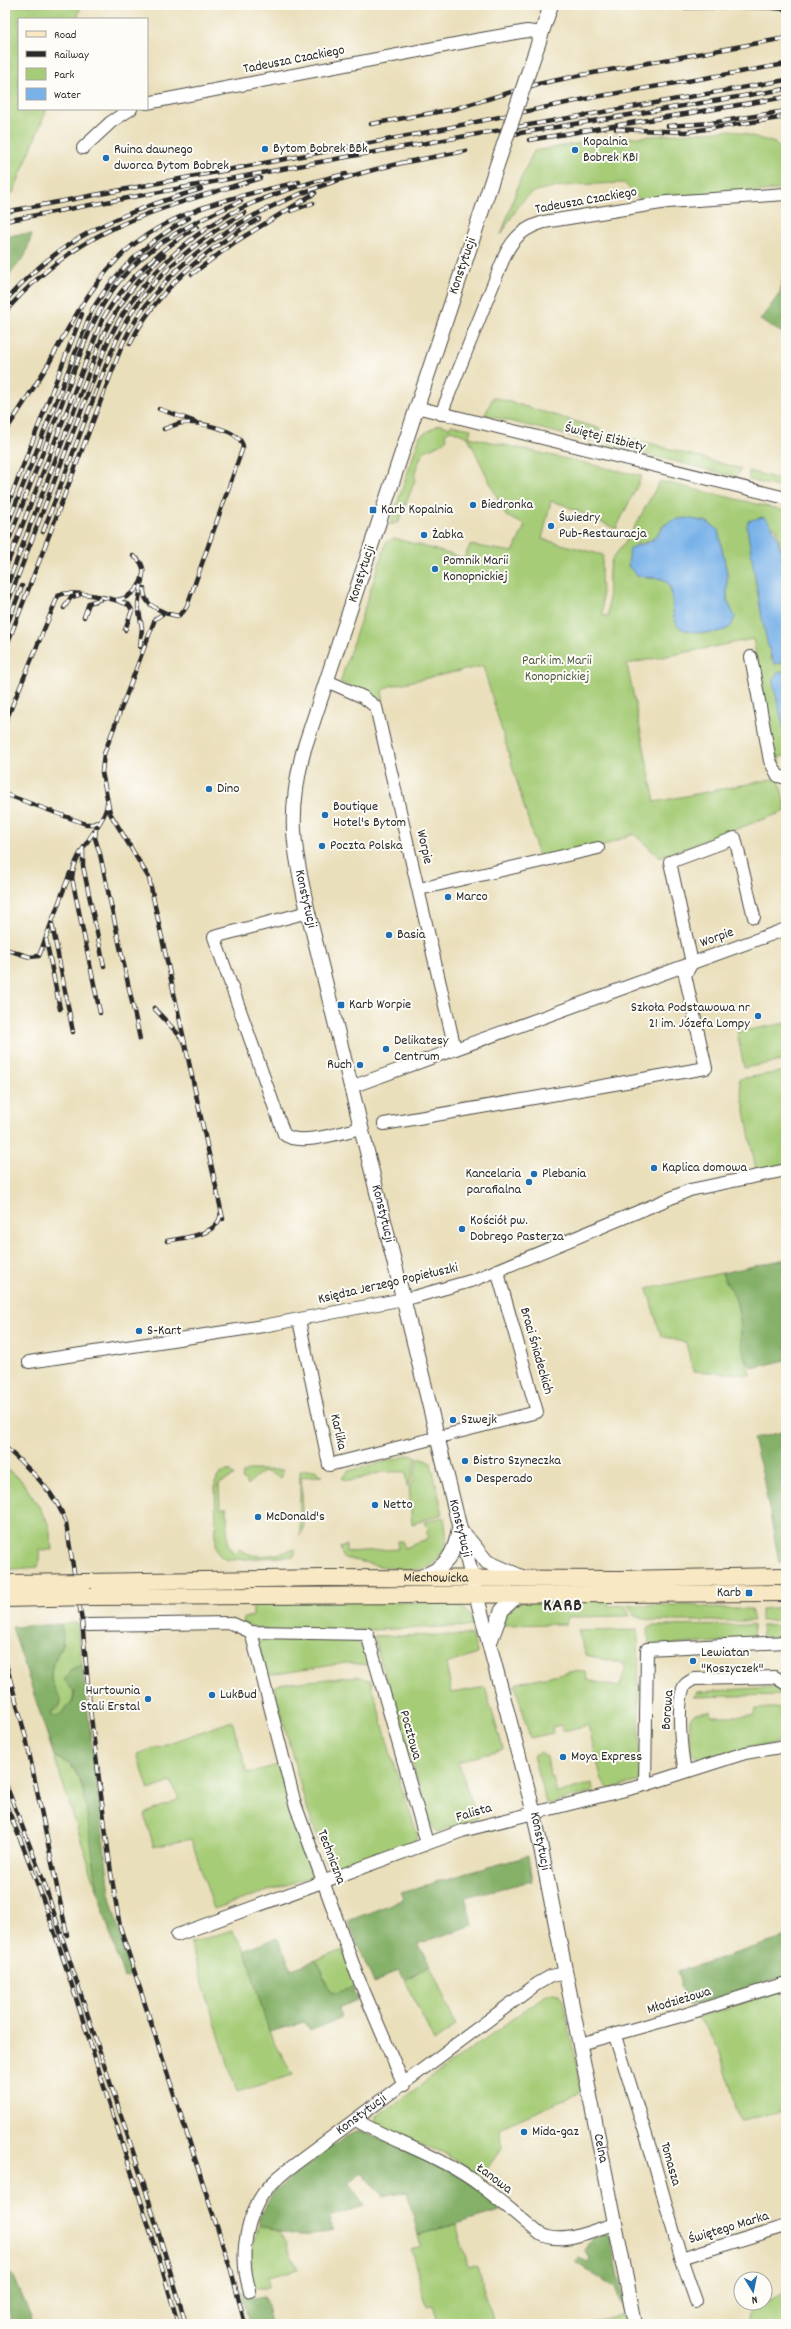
<svg xmlns="http://www.w3.org/2000/svg" width="791" height="2329" viewBox="0 0 791 2329" font-family="Dekko,sans-serif">
	<rect width="100%" height="100%" fill="#fdfcf7"/>
	<filter id="ink" filterUnits="userSpaceOnUse"><feTurbulence type="fractalNoise" baseFrequency=".025" numOctaves="2"/><feDisplacementMap in="SourceGraphic" scale="8" xChannelSelector="R" yChannelSelector="G"/><feConvolveMatrix kernelMatrix="1 2 1 2 8 2 1 2 1" color-interpolation-filters="sRGB"/></filter>
	<filter id="wash" filterUnits="userSpaceOnUse"><feTurbulence type="fractalNoise" baseFrequency=".012" numOctaves="4" result="noise"/><feDisplacementMap in="SourceGraphic" scale="16" xChannelSelector="R" yChannelSelector="G"/><feGaussianBlur stdDeviation="0.9" result="paint"/><feColorMatrix in="noise" values="0 0 0 0 0 0 0 0 0 0 0 0 0 0 0 0 0 1.4 0 .05"/><feComposite in="paint" operator="in"/></filter>
	<g filter="url(#wash)">
		<rect width="100%" height="100%" fill="#eadfbb"/>
		<!-- green -->
		<path fill="#a6cc77" stroke="#687c51" fill-rule="evenodd" d="M5 5H81L77 19H19V109H47L13 193 5 195Z
			M732 130 775 143 786 156 785 189 641 201 624 183C604 184 548 184 532 193 520 200 508 223 501 235L520 180 534 151 598 140Z
			M493 397 601 429 597 441 586 440 485 415Z
			M440 424 450 428 451 425 471 429 469 437 642 476 616 529 564 505 551 501 542 539 603 555 601 575 603 615 608 617 609 569 612 559 628 538 660 481 786 511V571L776 527 747 528 771 659 775 664 786 662V671L777 673 786 738V756L779 757V778L786 811 659 857 634 834 598 848 540 861 483 666 390 686 382 691 384 700 340 682 386 543 394 538 464 558 470 545 513 552 525 525 506 516 468 437 451 430 445 433 447 439 444 442 423 452 415 472V480L399 522 390 525 420 436ZM686 518 707 522 718 530 727 573V600L735 617C734 619 732 624 731 626 723 634 689 633 680 628 667 617 678 585 662 579 658 578 651 579 646 578L637 544C651 543 656 536 663 525ZM753 639 778 778 655 802 627 664Z
			M610 432 741 469 736 477 609 445Z
			M749 471 786 481V489L749 480Z
			M786 1023V1060L744 1068 737 1032Z
			M786 1071V1165L756 1171 739 1079Z
			M722 1273C725 1282 734 1293 736 1301 742 1326 743 1349 750 1375L693 1371 686 1343 661 1336 647 1289Z
			M411 1455 416 1456 412 1479 407 1487 406 1472C397 1472 388 1471 379 1473 369 1475 353 1484 342 1478L348 1471Z
			M418 1457 431 1463 443 1514 412 1524 409 1487 414 1481Z
			M5 1468 21 1480 38 1505 49 1525 52 1550H40L38 1567 5 1570Z
			M249 1470H283L280 1479C266 1468 260 1471 248 1485L242 1479 243 1474Z
			M300 1470H316L318 1474 323 1476 301 1477 304 1529 300 1535Z
			M225 1471H230L234 1476 219 1484 220 1508H227L228 1544 233 1553 240 1549C254 1561 279 1554 295 1549V1556L231 1560C222 1560 218 1555 216 1547L215 1483 218 1476Z
			M444 1517C447 1535 450 1552 432 1564L433 1566C403 1576 373 1563 343 1558L340 1547 346 1545V1552L398 1549 397 1541H402L405 1548 429 1538 426 1531 429 1530 425 1522Z
			M609 1598 608 1606 625 1605 630 1616 568 1617 566 1624 501 1625C505 1614 513 1604 525 1600Z
			M252 1599 451 1603C463 1607 472 1614 476 1626 423 1627 371 1631 318 1631 290 1631 269 1634 243 1623L244 1618 253 1616Z
			M628 1605H689L724 1609H751L754 1621H654L635 1616Z
			M786 1607V1620L761 1621V1609Z
			M77 1623 82 1664 70 1670C71 1685 79 1697 67 1709 63 1714 59 1716 53 1716L51 1712 59 1708C61 1695 50 1688 51 1675 51 1654 70 1646 60 1624Z
			M753 1625 754 1640 649 1646 648 1628 652 1626Z
			M786 1625V1637L762 1640 761 1626Z
			M638 1630 640 1781 609 1789 602 1781 588 1725 563 1731 561 1725 552 1727 553 1733 530 1738 515 1685 517 1683 568 1672 585 1671 587 1680 619 1687 625 1672V1664L586 1655 578 1631Z
			M471 1635 478 1654 446 1664 452 1693 485 1687 503 1749 458 1762 477 1818 437 1832 431 1825 373 1636Z
			M349 1637 363 1647 369 1665 346 1663 270 1675 266 1670 258 1643 262 1639Z
			M358 1676 371 1681 394 1766 418 1835 416 1842 333 1871 329 1868 306 1806 274 1687 279 1684Z
			M772 1687 780 1690 783 1695 693 1697 698 1692Z
			M786 1707V1741L710 1757 699 1758 693 1754 689 1745 690 1718 695 1713 710 1711 711 1716H754L756 1709Z
			M232 1721 248 1773 278 1765 316 1875 214 1909 191 1839 154 1847 144 1814 179 1799 171 1782 149 1790 137 1754Z
			M540 1752 547 1756 550 1777H553L557 1793 592 1783 593 1790 591 1792 549 1804 546 1803 533 1756Z
			M54 1756C59 1759 68 1762 72 1767 90 1788 94 1864 98 1893Z
			M232 1930 245 1950 269 2032 293 2075 237 2092 190 1943Z
			M343 1950 358 1986 331 1993 316 1960Z
			M430 1965 456 2025 434 2041 405 1980Z
			M786 1990V2109L740 2122 720 2049 698 2017Z
			M552 1993 560 1994 563 2000 582 2092 499 2128 502 2148 483 2175 480 2177 442 2152 381 2131 377 2124V2117L544 1996Z
			M456 2224 468 2266 477 2265 493 2324H437L432 2305 427 2306 411 2249 421 2246 418 2235Z
			M259 2225 280 2232 298 2269 268 2277 269 2287H257L253 2284C247 2264 251 2244 259 2225Z
			M786 2292V2324H747L750 2310Z
			M624 2314 626 2324H589Z"/>
		<!-- forest -->
		<path fill="#84b068" stroke="#586e4a" d="M19 234H32L25 256 5 280V237Z
			M786 261V335L760 320 780 293Z
			M786 1259V1360L752 1368C735 1349 745 1320 735 1298 731 1289 725 1283 722 1273Z
			M786 1431V1562H779L762 1472 753 1439Z
			M60 1624C70 1646 52 1654 51 1675 50 1686 60 1694 61 1704L51 1712 53 1716H58L73 1702 75 1692 64 1680 70 1670 82 1664 111 1901 131 1976 124 1978 98 1893 85 1800 80 1778 71 1765 54 1756 12 1627Z
			M528 1856 532 1881 465 1897 473 1925 418 1944 430 1965 405 1980 399 1970 374 1983 348 1921 404 1899 401 1892Z
			M786 1937V1976L688 2007 677 1972Z
			M277 1938 292 1969 316 1960 331 1993 352 1987 357 2000 339 2008 341 2018 310 2031 305 2022 269 2032 245 1950Z
			M359 2130 424 2155 472 2184 506 2209 418 2235 407 2191 383 2196 362 2172 349 2182 364 2206 328 2217 333 2230C307 2240 285 2234 259 2225V2218L273 2192 345 2136Z
			M604 2234 610 2238 627 2313 624 2314 615 2288 575 2262 579 2258 588 2262 590 2258 585 2251C587 2242 595 2235 604 2234Z
			M5 2268 14 2277 34 2324H11L9 2311 5 2305Z
			M241 2291 255 2298 265 2296 271 2324H249Z"/>
		<!-- water -->
		<path fill="#79b2e9" stroke="#526e8a" d="M763 517C791 533 786 630 786 662L775 664C765 654 751 548 747 528L748 521Z
			M686 518 707 522 718 530 727 573V600L735 617C734 619 732 624 731 626 721 636 691 634 680 628 667 617 679 586 662 579 655 577 645 578 637 576L628 566 630 549C637 544 641 546 647 543 666 534 655 521 686 518Z
			M786 671V738L773 683 777 673Z"/>
	</g>
	<g filter="url(#ink)">
		<g fill="none" stroke-linecap="round" stroke-linejoin="round">
			<defs>
				<g id="minor">
					<path d="M147 103 476 40 527 31 542 33"/>
					<path d="M83 148 111 122 131 109"/>
					<path d="M416 407 786 498"/>
					<path d="M441 414 505 255C514 237 524 228 544 222L667 202 786 194"/>
					<path d="M751 657 770 761 778 776 786 778"/>
					<path d="M327 681 363 697 376 707 455 1049"/>
					<path d="M419 889 598 848"/>
					<path d="M308 912 214 937 284 1134C298 1147 343 1132 361 1128"/>
					<path d="M351 1087 786 929"/>
					<path d="M384 1124 706 1068 685 975 692 963 670 862 735 838 754 917"/>
					<path d="M299 1320 329 1465 537 1412 497 1270"/>
					<path d="M29 1362 263 1326 414 1297 474 1280 690 1190 786 1170"/>
					<path d="M88 1625 231 1623 251 1632 367 1634 427 1843"/>
					<path d="M251 1632 295 1804 357 1975 404 2085"/>
					<path d="M685 1771C681 1752 677 1707 683 1689 684 1684 689 1682 694 1679L775 1677 786 1684"/>
					<path d="M645 1785 647 1649 786 1642"/>
					<path d="M177 1935 462 1831 645 1785 745 1753 786 1746"/>
					<path d="M615 2036 650 2148 681 2258 696 2301"/>
					<path d="M580 2044 677 2017 786 1983"/>
					<path d="M356 2120C384 2137 415 2147 444 2163 480 2181 509 2209 540 2234 565 2246 590 2230 615 2224"/>
					<path d="M681 2258 786 2226"/>
					<path id="s1" d="M250 2291C240 2261 244 2228 259 2200 265 2189 276 2179 286 2171L537 1984 551 1976 566 1973"/>
				</g>
				<g id="tertiary">
					<path d="M538 44 551 5"/>
					<path id="s2" d="M497 165 304 749C287 814 293 848 308 912L476 1594 534 1813 635 2324"/>
					<path d="M465 1535 487 1562 524 1578"/>
					<path d="M420 1577C446 1569 455 1554 459 1528"/>
					<path d="M490 1642 502 1610 519 1594"/>
				</g>
				<g id="secondary">
					<path id="s3" d="M86 1582 323 1578 619 1579 786 1576"/>
					<path d="M92 1597 786 1593"/>
				</g>
			</defs>
			<!-- minor casing -->
			<use href="#minor" stroke="#484641" stroke-width="14"/>
			<!-- tertiary casing -->
			<use href="#tertiary" stroke="#484641" stroke-width="16"/>
			<!-- secondary casing -->
			<use href="#secondary" stroke="#484641" stroke-width="18"/>
			<!-- minor -->
			<use href="#minor" stroke="#fff" stroke-width="12"/>
			<!-- tertiary -->
			<use href="#tertiary" stroke="#fff" stroke-width="14"/>
			<!-- secondary -->
			<use href="#secondary" stroke="#f8e8c3" stroke-width="16"/>
			<defs>
				<path id="rail" d="M604 5C664 12 725 3 786 9
					M371 124 454 109 538 84 582 75 786 38
					M668 126 711 123 786 111
					M616 129 686 132 786 117
					M508 135 786 89
					M529 140 786 97
					M401 163 466 151
					M291 211 313 203
					M5 212 423 133 595 97 786 64
					M5 221 352 156 786 80
					M192 274 235 242 315 193
					M5 301C63 235 119 214 201 189
					M5 312C81 224 155 211 260 178
					M130 344C157 289 206 249 259 219
					M159 409 193 421
					M164 429C170 427 176 424 182 423 198 422 241 429 243 447L187 606 183 612 178 616 164 613 155 619 104 754 102 772 110 813 149 878 185 1044
					M5 432C20 409 35 386 49 363 71 323 96 274 133 245 180 208 241 195 299 182
					M5 512 82 314
					M5 531 92 310C116 270 148 241 189 218
					M43 532C60 488 76 444 93 400 105 368 116 334 136 306 162 269 205 234 245 213
					M5 550C24 501 43 452 62 403 80 356 94 305 130 269 161 237 201 219 241 201
					M5 570 102 320C126 279 158 251 197 227
					M144 588C143 604 154 607 166 613
					M5 591 104 333C120 302 138 278 164 255
					M116 600C136 599 156 568 133 556
					M64 608 71 597 79 595
					M5 610 106 346C127 296 176 245 223 218 257 198 307 182 346 174
					M84 617 89 603 101 599
					M5 630 22 586
					M140 647 142 628 138 605 142 580
					M5 650 123 343C175 237 296 186 406 162
					M5 723 58 596C68 588 116 599 129 605L132 610 125 630
					M5 794 86 824H93L99 821
					M96 828 95 838 100 854 140 1039
					M83 850V866L104 966
					M52 924 73 1032
					M46 939 60 1009
					M5 949 30 957 39 956 70 873
					M154 1008 179 1035 185 1044 223 1219
					M100 1013 72 878C74 849 107 823 107 803
					M167 1241C185 1237 220 1236 221 1212
					M5 1447C28 1468 56 1492 66 1523L82 1621 91 1717 111 1873 120 1927 231 2270 245 2324
					M5 1660 26 1738 67 1935
					M5 1782 43 1880 146 2191 186 2324
					M5 1803C46 1896 75 1996 106 2093 130 2170 157 2246 178 2324"/>
			</defs>
			<!-- rail casing -->
			<use href="#rail" stroke="#2b2b2b" stroke-width="4.5"/>
			<!-- rail -->
			<use href="#rail" stroke="#fdfcf7" stroke-width="3" stroke-dasharray="9" stroke-linecap="butt"/>
			<defs>
				<path id="tertiary-bridge" d="M497 165 538 44"/>
				<path id="secondary-bridge" d="M5 1583 86 1582
					M5 1599 92 1597"/>
			</defs>
			<!-- tertiary-bridge casing -->
			<use href="#tertiary-bridge" stroke="#484641" stroke-width="16" stroke-linecap="butt"/>
			<!-- secondary-bridge casing -->
			<use href="#secondary-bridge" stroke="#484641" stroke-width="18" stroke-linecap="butt"/>
			<!-- tertiary-bridge -->
			<use href="#tertiary-bridge" stroke="#fff" stroke-width="14"/>
			<!-- secondary-bridge -->
			<use href="#secondary-bridge" stroke="#f8e8c3" stroke-width="16"/>
		</g>
	</g>
	<!-- markers -->
	<g fill="#1f6fb2" stroke="#fdfcf7" stroke-width="1.5">
		<circle cx="265" cy="149" r="4"/>
		<circle cx="575" cy="150" r="4"/>
		<circle cx="106" cy="158" r="4"/>
		<circle cx="473" cy="505" r="4"/>
		<rect x="369" y="506" width="8" height="8" rx="2"/>
		<circle cx="551" cy="526" r="4"/>
		<circle cx="424" cy="535" r="4"/>
		<circle cx="435" cy="569" r="4"/>
		<circle cx="209" cy="789" r="4"/>
		<circle cx="325" cy="815" r="4"/>
		<circle cx="322" cy="846" r="4"/>
		<circle cx="448" cy="897" r="4"/>
		<circle cx="389" cy="935" r="4"/>
		<rect x="337" y="1001" width="8" height="8" rx="2"/>
		<circle cx="758" cy="1016" r="4"/>
		<circle cx="386" cy="1049" r="4"/>
		<circle cx="360" cy="1065" r="4"/>
		<circle cx="654" cy="1168" r="4"/>
		<circle cx="534" cy="1174" r="4"/>
		<circle cx="529" cy="1182" r="4"/>
		<circle cx="462" cy="1229" r="4"/>
		<circle cx="139" cy="1331" r="4"/>
		<circle cx="453" cy="1420" r="4"/>
		<circle cx="465" cy="1461" r="4"/>
		<circle cx="468" cy="1479" r="4"/>
		<circle cx="375" cy="1505" r="4"/>
		<circle cx="258" cy="1517" r="4"/>
		<rect x="745" y="1589" width="8" height="8" rx="2"/>
		<circle cx="693" cy="1661" r="4"/>
		<circle cx="212" cy="1695" r="4"/>
		<circle cx="148" cy="1699" r="4"/>
		<circle cx="563" cy="1757" r="4"/>
		<circle cx="524" cy="2132" r="4"/>
	</g>
	<g text-anchor="middle" dominant-baseline="central" stroke-width="4" stroke-linejoin="round" paint-order="stroke">
		<!-- street labels -->
		<g font-size="14" fill="#2b2b2b" stroke="#fdfcf7">
			<text transform="translate(294 60) rotate(-11)">Tadeusza Czackiego</text>
			<text transform="translate(586 201) rotate(-10)">Tadeusza Czackiego</text>
			<text transform="translate(463 266) rotate(-71)">Konstytucji</text>
			<text transform="translate(605 438) rotate(14)">Świętej Elżbiety</text>
			<text transform="translate(362 574) rotate(-72)">Konstytucji</text>
			<text transform="translate(424 847) rotate(77)">Worpie</text>
			<text stroke="none"><textPath href="#s2" startOffset="767">Konstytucji</textPath></text>
			<text transform="translate(717 938) rotate(-20)">Worpie</text>
			<text stroke="none"><textPath href="#s2" startOffset="1091">Konstytucji</textPath></text>
			<text transform="translate(388 1284) rotate(-13)">Księdza Jerzego Popiełuszki</text>
			<text transform="translate(536 1351) rotate(74)">Braci Śniadeckich</text>
			<text transform="translate(338 1432) rotate(78)">Karlika</text>
			<text stroke="none"><textPath href="#s2" startOffset="1415">Konstytucji</textPath></text>
			<text stroke="none"><textPath href="#s3" startOffset="350">Miechowicka</textPath></text>
			<text transform="translate(668 1710) rotate(-86)">Borowa</text>
			<text transform="translate(410 1735) rotate(74)">Pocztowa</text>
			<text transform="translate(474 1813) rotate(-16)">Falista</text>
			<text stroke="none"><textPath href="#s2" startOffset="1738">Konstytucji</textPath></text>
			<text transform="translate(331 1857) rotate(69)">Techniczna</text>
			<text transform="translate(679 2001) rotate(-17)">Młodzieżowa</text>
			<text stroke="none"><textPath href="#s1" startOffset="228">Konstytucji</textPath></text>
			<text stroke="none"><textPath href="#s2" startOffset="2051">Celna</textPath></text>
			<text transform="translate(670 2164) rotate(74)">Tomasza</text>
			<text transform="translate(494 2179) rotate(37)">Łanowa</text>
			<text transform="translate(729 2228) rotate(-17)">Świętego Marka</text>
		</g>
		<!-- poi labels -->
		<g font-size="14" fill="#2b2b2b" stroke="#fdfcf7" text-anchor="start">
			<text x="583" y="142">Kopalnia<tspan x="583" dy="16">Bobrek KB1</tspan></text>
			<text x="273" y="149">Bytom Bobrek BBk</text>
			<text x="114" y="150">Ruina dawnego<tspan x="114" dy="16">dworca Bytom Bobrek</tspan></text>
			<text x="481" y="505">Biedronka</text>
			<text x="381" y="510">Karb Kopalnia</text>
			<text x="559" y="518">Świedry<tspan x="559" dy="16">Pub-Restauracja</tspan></text>
			<text x="432" y="535">Żabka</text>
			<text x="443" y="561">Pomnik Marii<tspan x="443" dy="16">Konopnickiej</tspan></text>
			<text x="217" y="789">Dino</text>
			<text x="333" y="807">Boutique<tspan x="333" dy="16">Hotel's Bytom</tspan></text>
			<text x="330" y="846">Poczta Polska</text>
			<text x="456" y="897">Marco</text>
			<text x="397" y="935">Basia</text>
			<text x="349" y="1005">Karb Worpie</text>
			<text x="750" y="1008" text-anchor="end">Szkoła Podstawowa nr<tspan x="750" dy="16">21 im. Józefa Lompy</tspan></text>
			<text x="394" y="1041">Delikatesy<tspan x="394" dy="16">Centrum</tspan></text>
			<text x="352" y="1065" text-anchor="end">Ruch</text>
			<text x="662" y="1168">Kaplica domowa</text>
			<text x="521" y="1174" text-anchor="end">Kancelaria<tspan x="521" dy="16">parafialna</tspan></text>
			<text x="542" y="1174">Plebania</text>
			<text x="470" y="1221">Kościół pw.<tspan x="470" dy="16">Dobrego Pasterza</tspan></text>
			<text x="147" y="1331">S-Kart</text>
			<text x="461" y="1420">Szwejk</text>
			<text x="473" y="1461">Bistro Szyneczka</text>
			<text x="476" y="1479">Desperado</text>
			<text x="383" y="1505">Netto</text>
			<text x="266" y="1517">McDonald's</text>
			<text x="741" y="1593" text-anchor="end">Karb</text>
			<text x="701" y="1653">Lewiatan<tspan x="701" dy="16">"Koszyczek"</tspan></text>
			<text x="140" y="1691" text-anchor="end">Hurtownia<tspan x="140" dy="16">Stali Erstal</tspan></text>
			<text x="220" y="1695">LukBud</text>
			<text x="571" y="1757">Moya Express</text>
			<text x="532" y="2132">Mida-gaz</text>
		</g>
		<!-- park labels -->
		<g font-size="14" fill="#505b42" stroke="#fdfcf7">
			<text x="557" y="661">Park im. Marii<tspan x="557" dy="16">Konopnickiej</tspan></text>
		</g>
		<!-- district labels -->
		<g font-size="18" font-weight="bold" letter-spacing="1" fill="#2b2b2b" stroke="#fdfcf7">
			<text x="563" y="1606">KARB</text>
		</g>
	</g>
	<!-- margin -->
	<rect width="791" height="2329" fill="none" stroke="#fdfcf7" stroke-width="20"/>
	<!-- legend -->
	<rect x="18" y="18" width="130" height="92" fill="#fdfcf7" stroke="#a9a8a5"/>
	<rect x="26" y="31" width="20" height="6" fill="#f8e8c3" stroke="#a9a8a5"/>
	<text x="54" y="38" font-size="12" fill="#2b2b2b">Road</text>
	<rect x="26" y="51" width="20" height="6" fill="#2b2b2b" stroke="#a9a8a5"/>
	<text x="54" y="58" font-size="12" fill="#2b2b2b">Railway</text>
	<rect x="26" y="68" width="20" height="12" fill="#a6cc77" stroke="#a9a8a5"/>
	<text x="54" y="78" font-size="12" fill="#2b2b2b">Park</text>
	<rect x="26" y="88" width="20" height="12" fill="#79b2e9" stroke="#a9a8a5"/>
	<text x="54" y="98" font-size="12" fill="#2b2b2b">Water</text>
	<!-- north arrow -->
	<g transform="translate(753 2291) rotate(170)"><circle r="19" fill="#fdfcf7" stroke="#a9a8a5"/>
	<path d="M0-3L7 15L0 10L-7 15Z" fill="#1f6fb2"/>
	<text y="-6" font-size="11" font-weight="bold" text-anchor="middle" fill="#2b2b2b">N</text>
	</g>
</svg>
